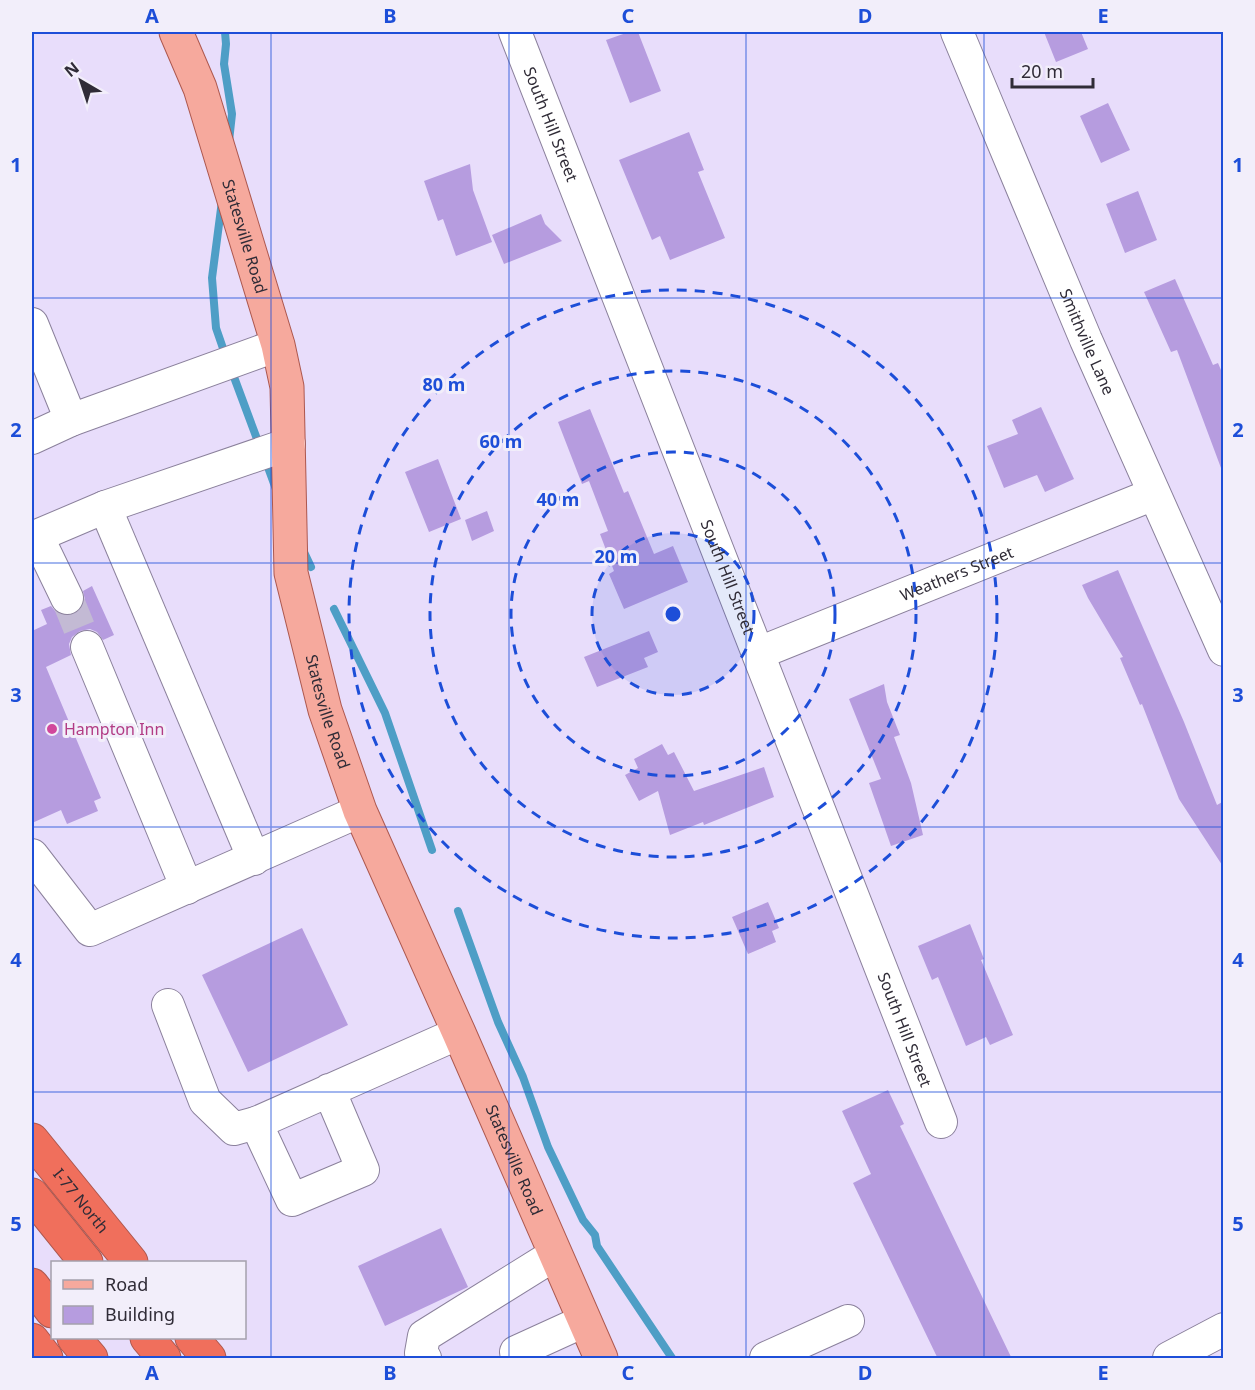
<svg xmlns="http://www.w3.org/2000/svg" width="1255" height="1390" viewBox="0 0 1255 1390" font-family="'Noto Sans',sans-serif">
	<rect width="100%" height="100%" fill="#e8ddfb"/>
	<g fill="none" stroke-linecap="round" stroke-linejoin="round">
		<!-- stream -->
		<path stroke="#4e9ec6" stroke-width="8" d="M225 32 226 44 224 64 232 114 229 141
			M222 201 212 278 216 328 226 357
			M231 369 260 447
			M265 459 276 489
			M303 550 311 567
			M334 609 385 713 432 850
			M458 911 498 1022 523 1077 548 1147 583 1220 595 1235 597 1246 672 1358"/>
	</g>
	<!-- building -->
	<path fill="#b69cdf" d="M629 32H638L661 91 630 103 606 40Z
		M1044 32H1081L1088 49 1056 62Z
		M1108 103 1130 150 1101 163 1080 116Z
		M689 132 704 170 698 172 725 238 670 260 660 236 652 240 619 160Z
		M470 164 473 190 492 242 456 256 443 219 438 221 424 181Z
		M1138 191 1157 240 1125 253 1106 204Z
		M541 214 545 224 562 241 504 264 492 235Z
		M1175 279 1213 365 1218 363 1224 377V468H1221L1177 350 1171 352 1144 292Z
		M1041 407 1074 479 1045 492 1037 475 1004 488 987 446 1018 434 1012 420Z
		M590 409 624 493 628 491 654 554 673 546 688 582 624 609 609 574 614 571 600 534 608 531 589 481 582 484 558 422Z
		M438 459 461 519 429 532 405 472Z
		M487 511 494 531 472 541 465 520Z
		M1118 570 1184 722 1217 805 1224 801V868L1179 799 1142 704 1140 705 1120 658 1123 657 1088 598 1082 585Z
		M92 586 114 635 103 640 97 632 90 629 80 631 72 637 69 644 71 655 46 667 101 798 94 801 98 811 67 824 61 810 32 823V631L47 624 41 610 51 606 56 612 65 616 75 614 82 608 85 600 83 591Z
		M649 631 658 652 644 658 648 667 597 687 584 657Z
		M884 684 887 702 900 735 894 737 911 783 923 835 891 846 869 783 881 779 849 699Z
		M662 744 668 755 674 752 694 791 764 767 774 797 704 825 703 822 670 835 658 791 639 801 625 775 638 768 634 759Z
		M768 902 779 928 772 931 776 942 748 954 732 917Z
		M970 924 984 959 981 960 1013 1035 990 1045 986 1037 966 1046 938 977 932 980 918 946Z
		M302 928 348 1025 248 1072 202 975Z
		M888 1090 904 1124 900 1126 1012 1359H938L853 1183 871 1174 842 1111Z
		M441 1228 468 1287 385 1326 358 1266Z"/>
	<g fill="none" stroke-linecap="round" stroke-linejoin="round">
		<!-- minor-tunnel -->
		<path stroke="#c3bad4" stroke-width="32" stroke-dasharray="32 16" stroke-linecap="butt" d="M67 598 87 647"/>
		<defs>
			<g id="minor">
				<path id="s1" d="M515 32 941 1122"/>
				<path id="s2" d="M957 32 1086 340 1224 650"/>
				<path d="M32 324 71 420"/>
				<path d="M32 438 71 420 278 345"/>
				<path d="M105 507 254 859"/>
				<path d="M37 536 67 598"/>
				<path d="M32 538 105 507 289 444"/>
				<path d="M87 647 187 888"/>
				<path id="s3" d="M759 653 1154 494"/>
				<path d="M32 855 90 930 360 811"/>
				<path d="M168 1005 205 1101 234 1129 256 1123"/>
				<path d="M329 1090 363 1170 292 1200 256 1123 459 1033"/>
				<path d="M425 1358 421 1353 424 1336 554 1255"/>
				<path d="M519 1358 516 1352 584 1321"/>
				<path d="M766 1358 848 1321"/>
				<path d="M1169 1358 1224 1329"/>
			</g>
			<g id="major">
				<path id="s4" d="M176 32 200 88 278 345 287 387 291 573 325 710 360 811 459 1033 601 1358"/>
			</g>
			<g id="highway">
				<path id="s5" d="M32 1140 131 1262"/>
				<path d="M32 1195 86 1262"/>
				<path d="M32 1285 52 1311"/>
				<path d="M74 1338 91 1358"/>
				<path d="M147 1338 164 1358"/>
				<path d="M192 1338 209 1358"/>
				<path d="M32 1340 46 1358"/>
			</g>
		</defs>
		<!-- minor casing -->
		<use href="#minor" stroke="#8b819c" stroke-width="34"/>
		<!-- major casing -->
		<use href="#major" stroke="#ad584f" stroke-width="35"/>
		<!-- highway casing -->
		<use href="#highway" stroke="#ad584f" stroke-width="35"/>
		<!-- minor -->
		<use href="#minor" stroke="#fff" stroke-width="32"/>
		<!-- major -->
		<use href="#major" stroke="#f6a99d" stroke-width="33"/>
		<!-- highway -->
		<use href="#highway" stroke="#f06f5c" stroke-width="33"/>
	</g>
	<!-- grid -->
	<path fill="none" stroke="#1d4ed8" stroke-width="1.5" stroke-opacity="0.55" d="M271 32V1358M509 32V1358M746 32V1358M984 32V1358M32 298H1224M32 563H1224M32 827H1224M32 1092H1224"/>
	<!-- distance rings -->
	<circle cx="673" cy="614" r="81" fill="#1d4ed8" fill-opacity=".12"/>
	<g fill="none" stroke="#1d4ed8" stroke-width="3" stroke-dasharray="10 8">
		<circle cx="673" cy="614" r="81"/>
		<circle cx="673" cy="614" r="162"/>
		<circle cx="673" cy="614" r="243"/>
		<circle cx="673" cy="614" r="324"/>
	</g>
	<!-- markers -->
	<circle fill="#d1479c" stroke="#f2eefa" stroke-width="2" cx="52" cy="729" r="6"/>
	<g text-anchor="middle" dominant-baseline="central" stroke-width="6" stroke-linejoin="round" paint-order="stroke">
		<!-- street labels -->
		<g font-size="16" fill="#302c37" stroke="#f2eefa">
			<text stroke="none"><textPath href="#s1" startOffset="99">South Hill Street</textPath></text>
			<text stroke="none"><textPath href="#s4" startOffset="216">Statesville Road</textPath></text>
			<text stroke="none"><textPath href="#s2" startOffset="336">Smithville Lane</textPath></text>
			<text stroke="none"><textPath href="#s3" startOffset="213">Weathers Street</textPath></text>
			<text stroke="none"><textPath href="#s1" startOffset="585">South Hill Street</textPath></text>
			<text stroke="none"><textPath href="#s4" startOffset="702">Statesville Road</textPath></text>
			<text stroke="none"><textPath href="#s1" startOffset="1071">South Hill Street</textPath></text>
			<text stroke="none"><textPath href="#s4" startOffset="1188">Statesville Road</textPath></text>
			<text stroke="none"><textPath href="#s5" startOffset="78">I-77 North</textPath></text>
		</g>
		<!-- hotel labels -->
		<g font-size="16" fill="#b23c85" stroke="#f2eefa" text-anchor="start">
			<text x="64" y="729">Hampton Inn</text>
		</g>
	</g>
	<circle cx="673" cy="614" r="9" fill="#1d4ed8" stroke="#f2eefa" stroke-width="3"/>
	<g font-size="18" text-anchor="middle" font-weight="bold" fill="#1d4ed8" stroke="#f2eefa" stroke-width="6" stroke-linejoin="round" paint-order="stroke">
		<text x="444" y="391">80 m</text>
		<text x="501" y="448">60 m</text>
		<text x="558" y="506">40 m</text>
		<text x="616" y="563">20 m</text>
	</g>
	<!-- border -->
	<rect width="1255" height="1390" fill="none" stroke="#f2eefa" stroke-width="66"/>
	<!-- legend -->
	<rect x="51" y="1261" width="195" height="78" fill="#f2eefa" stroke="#a4a0ac" stroke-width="1.5"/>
	<rect x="63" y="1280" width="30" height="9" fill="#f6a99d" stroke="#a4a0ac" stroke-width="1.5"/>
	<text x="105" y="1291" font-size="18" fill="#302c37">Road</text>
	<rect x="63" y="1306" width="30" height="18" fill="#b69cdf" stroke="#a4a0ac" stroke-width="1.5"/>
	<text x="105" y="1321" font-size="18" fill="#302c37">Building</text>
	<!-- north arrow -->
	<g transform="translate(81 81) rotate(321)" stroke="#f2eefa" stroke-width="4.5" paint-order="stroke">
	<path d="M0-4.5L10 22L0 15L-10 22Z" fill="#302c37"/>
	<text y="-9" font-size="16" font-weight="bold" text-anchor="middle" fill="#302c37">N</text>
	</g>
	<!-- scale -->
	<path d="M1012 78v9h81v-9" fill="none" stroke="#302c37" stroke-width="3"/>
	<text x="1021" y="78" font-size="18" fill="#302c37" stroke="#f2eefa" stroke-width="4.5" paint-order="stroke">20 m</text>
	<rect x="33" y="33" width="1189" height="1324" fill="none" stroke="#1d4ed8" stroke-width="2"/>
	<g font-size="20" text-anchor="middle" font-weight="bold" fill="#1d4ed8">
		<text x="152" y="23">A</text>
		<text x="390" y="23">B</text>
		<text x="628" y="23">C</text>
		<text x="865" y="23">D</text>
		<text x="1103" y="23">E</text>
		<text x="16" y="172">1</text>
		<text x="1238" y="172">1</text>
		<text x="16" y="437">2</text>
		<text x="1238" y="437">2</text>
		<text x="16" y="702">3</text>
		<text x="1238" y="702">3</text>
		<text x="16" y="967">4</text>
		<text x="1238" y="967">4</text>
		<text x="16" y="1231">5</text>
		<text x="1238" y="1231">5</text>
		<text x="152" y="1380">A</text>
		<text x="390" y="1380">B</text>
		<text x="628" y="1380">C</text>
		<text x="865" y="1380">D</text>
		<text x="1103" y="1380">E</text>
	</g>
</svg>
